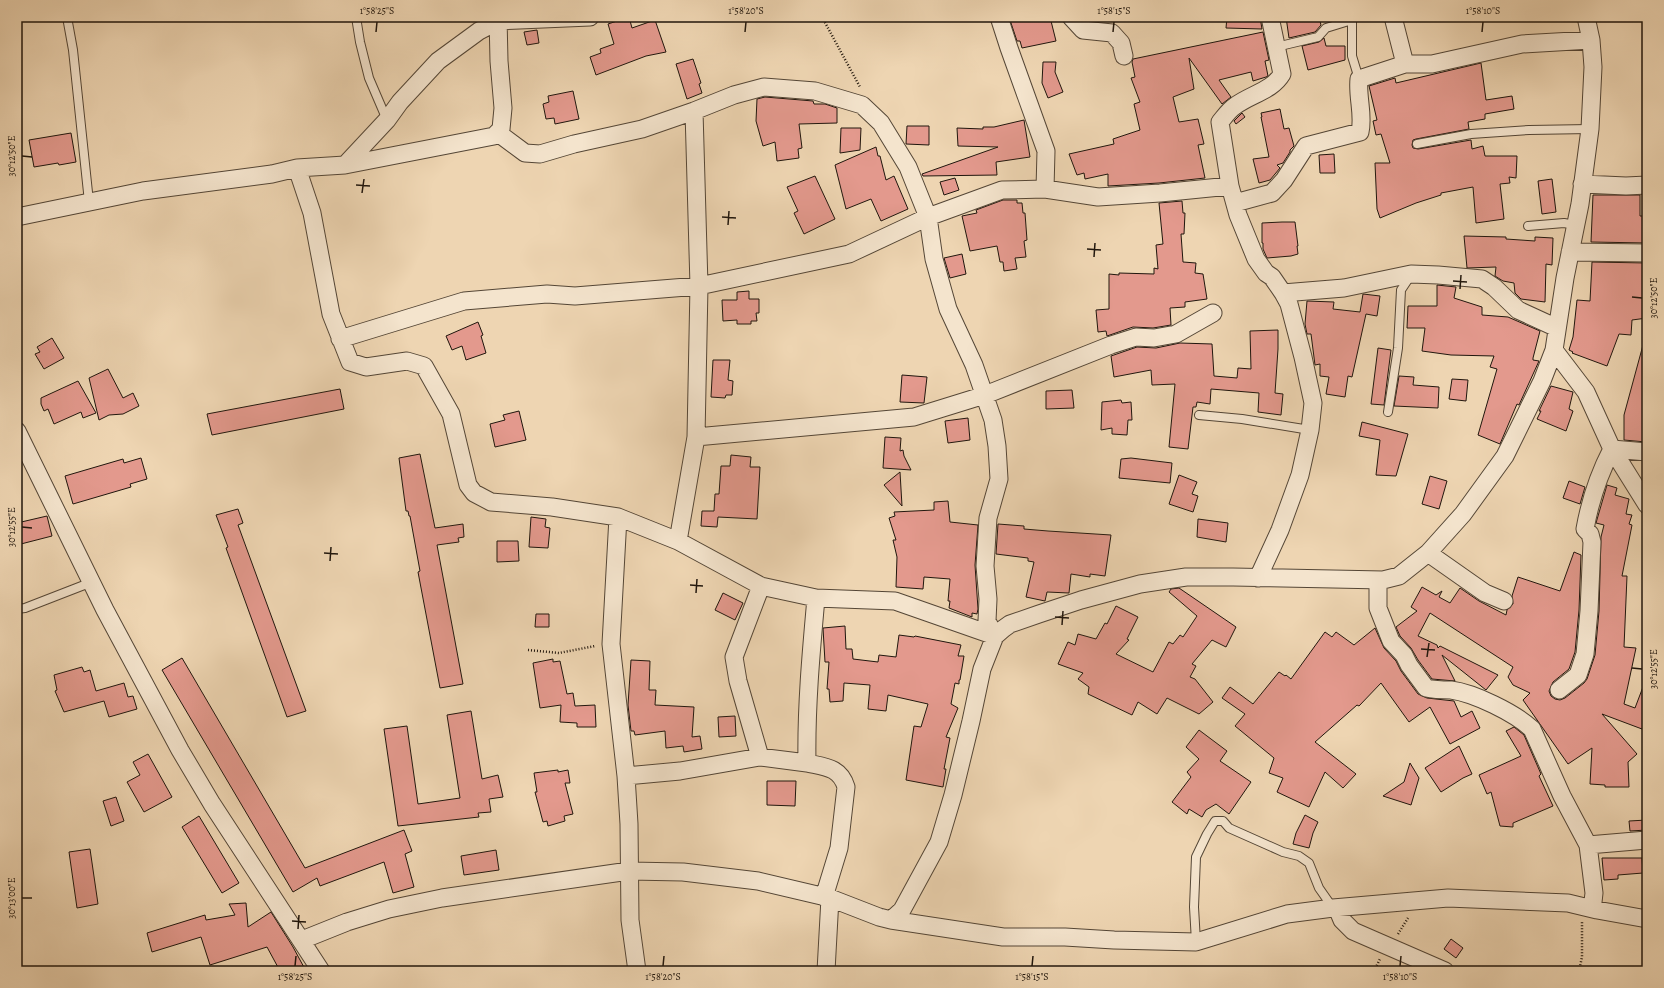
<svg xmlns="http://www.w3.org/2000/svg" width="1664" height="988" viewBox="0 0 1664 988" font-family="Alegreya,serif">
	<rect width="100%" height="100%" fill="#eed5b2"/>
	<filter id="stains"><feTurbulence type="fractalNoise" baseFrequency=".005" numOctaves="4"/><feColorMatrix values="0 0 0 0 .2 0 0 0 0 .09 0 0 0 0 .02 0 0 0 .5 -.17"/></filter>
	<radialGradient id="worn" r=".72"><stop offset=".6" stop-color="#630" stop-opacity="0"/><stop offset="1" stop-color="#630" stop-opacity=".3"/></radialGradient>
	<!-- building -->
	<path fill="#e3998d" stroke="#20160d" d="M629 17 632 28 655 20 666 52 646 56 596 75 590 57 601 53 600 49 614 44 608 24Z
		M1022 17H1050L1056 41 1022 48 1020 41H1017L1010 20Z
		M1227 17H1260L1262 29 1226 28Z
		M1286 17H1319L1321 25 1315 32 1289 38Z
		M537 30 539 43 527 45 524 32Z
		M1263 32 1269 60 1265 61 1268 76 1266 77 1253 81 1251 72 1219 80 1231 97 1222 104 1189 58 1194 89 1173 97 1179 122 1198 119 1204 144 1198 145 1205 178 1159 183 1108 186V174L1085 179 1084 173 1077 175 1069 154 1114 144 1113 139 1140 130 1134 104 1140 102 1131 78 1135 77 1132 62 1133 59Z
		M1324 38 1326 46H1345V60L1308 70 1302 46 1319 42Z
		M693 59 701 83 699 84 702 93 687 99 676 64Z
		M1043 62H1056L1055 72 1063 92 1048 98 1042 83Z
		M1481 63 1486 100 1512 96 1514 109 1485 114V119L1468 122 1469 129 1416 139 1413 140 1412 145 1413 148 1418 149 1471 140 1472 149 1483 146 1485 156H1517L1516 178 1509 177 1510 183 1500 184 1504 219 1476 223 1473 187 1441 193V195L1416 203 1380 218 1377 209 1375 163H1390L1381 134 1376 135 1373 121 1377 120 1369 86 1395 78 1396 83Z
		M573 91 579 119 555 124 554 118 546 119 543 104 549 102 548 96Z
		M765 97 813 101 814 104H825L837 108V123L799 124 802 148 798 149 799 158 777 161 775 142 763 146 756 121 757 99Z
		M1280 109 1284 129 1289 128 1294 146 1290 150V152L1283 163 1277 165 1280 168 1270 180 1259 183 1253 159 1269 157 1261 117H1262L1261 113Z
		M1242 113 1245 117 1236 124 1234 121Z
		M1024 120 1030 157 996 162 997 175 923 176 922 174 998 147 958 146 957 128 983 129V127H994Z
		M907 126H929V145L906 144Z
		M841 128H861L860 150 840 153Z
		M71 133 76 162 59 165 58 163 34 167 29 140Z
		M876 147 878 156H880L886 180 894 176 908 209 881 221 871 199 846 209 835 165Z
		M1334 154 1335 173H1320L1319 155Z
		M815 176 835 219 804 234 794 213 798 211 787 187Z
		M955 178 959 190 944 195 940 182Z
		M1552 179 1556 212 1542 214 1538 181Z
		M1593 195H1640V216H1647V243L1591 242Z
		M1003 200H1017V203H1022L1023 213H1025L1027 240 1024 241 1026 257 1015 258 1017 269 1004 271 1003 262H1000L997 246 970 251 962 216 977 213 976 210Z
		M1182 201 1183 213H1185L1184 234H1181L1183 262 1196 263 1195 273 1203 274 1207 299 1185 302V307L1170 308 1171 325 1153 328 1133 327 1107 336 1106 331 1098 332 1096 310 1109 309V274L1119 275V273L1154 274V268L1158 269 1156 245 1163 244 1159 203Z
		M1282 222H1295L1298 246H1297L1298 254 1291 256 1267 258 1263 249V243H1262V223Z
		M1464 236 1506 237V239L1535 241V237L1553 238 1552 265 1546 264 1545 302 1521 299 1515 293 1514 283 1503 281 1495 276 1496 267 1467 268Z
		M962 254 966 274 950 278 944 258Z
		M1592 262 1647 263V318L1632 320 1631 335 1619 334 1607 366 1572 353 1573 352 1569 350 1573 337 1577 300 1590 301Z
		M1437 285 1456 287 1454 298 1482 307V315L1508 317 1540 331 1533 358V360L1539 361 1519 405 1517 404 1500 444 1478 435 1497 369 1490 367 1494 356 1451 355 1422 351 1425 328H1407L1408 306H1437Z
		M749 291V299H759V313H756L757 321H751V324H737V320L723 321 722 300H737V292Z
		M1363 294 1380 296 1377 316 1366 314 1352 377 1348 376 1345 397 1326 394 1329 377 1320 376V364L1315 365 1311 334H1307L1305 324 1307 301 1334 302 1333 309 1360 312Z
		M478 322 483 335 481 336 486 353 466 360 462 346 452 350 446 336Z
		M1278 330V349L1275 393 1283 394 1281 415 1258 412 1259 393 1211 389 1210 404 1197 402 1196 407H1193L1188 449 1169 447 1175 384 1152 385 1151 370 1114 377 1111 356 1137 347 1156 348 1180 343 1212 344 1214 376 1237 378 1238 368 1251 369 1250 331Z
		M52 338 64 358 44 369 35 354 40 352 37 347Z
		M1643 345H1647L1646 442 1624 440V415Z
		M1378 348 1391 350 1384 405 1371 404Z
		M713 360H730L728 380 733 381 732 395H726L725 398 711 397Z
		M108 369 123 398 133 393 139 406 123 414 109 415 99 420 89 378Z
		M902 375 927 377 924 403 900 402Z
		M1399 376 1414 377 1413 385 1439 387 1438 408 1394 406Z
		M1452 379 1468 380 1466 401 1449 399Z
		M78 381 96 413 83 418 81 412 54 424 48 409 44 411 41 404V398Z
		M1551 386 1573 392 1569 409 1573 411 1566 431 1537 419 1541 411H1539Z
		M340 389 344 409 212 435 207 414Z
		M1072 390 1074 408 1046 409V391Z
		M1121 400 1122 403 1131 402 1132 420H1128L1127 435 1112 434V428L1101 430 1102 402Z
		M519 411 526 440 495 447 490 424 505 420 503 415Z
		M968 418 970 440 948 443 945 421Z
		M1362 422 1408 434 1396 476 1376 475 1380 440 1359 436Z
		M885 437 901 438 900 451 903 450 904 456 911 470 883 468Z
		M420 454 435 528 463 524 464 537 458 538 459 542 437 545 463 684 440 688 418 572 420 571 410 516H409L408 511H406L399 458Z
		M731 455 751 457 750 467H760L757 519 718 517 717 527 701 526 702 511H714L715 494H719L721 466H730Z
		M141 458 147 479 130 484 131 487 73 504 65 476 123 459 124 463Z
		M1131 458 1172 463 1170 483 1119 478 1121 459Z
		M900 472 902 506 884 485Z
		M1179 475 1197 482 1192 494 1198 496 1193 512 1169 504Z
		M1430 476 1447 481 1439 509 1422 504Z
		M1569 481 1585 487 1580 504 1563 498Z
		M1607 485 1617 488 1615 495 1629 499 1626 514 1632 515 1629 524 1632 525 1622 576H1627L1624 647 1636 648 1624 704 1635 708 1646 679H1647V717L1642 729 1602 714 1637 754 1628 762 1629 787H1605V785L1590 784 1592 748 1568 764 1523 700 1530 693 1513 685 1508 677 1513 667 1430 613 1418 636 1437 645 1438 648 1440 646 1498 675 1486 690 1442 655 1455 681 1432 679 1418 660 1411 648 1400 636 1396 627 1417 611 1411 607 1422 587 1436 595 1442 591 1439 597 1450 603 1460 588 1479 601 1506 615 1507 610 1513 604 1512 596 1518 577 1560 591 1574 552 1581 555 1579 610 1575 652 1569 669 1553 682 1549 691 1551 696 1555 699 1560 700 1565 698 1584 683 1587 679 1595 655 1599 611 1601 537 1604 525 1596 523Z
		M948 501 950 522 978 525 975 565 978 609 977 614 972 613V617L949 608 950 601H948L950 579 924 577 923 589 896 587 897 557 893 540H896L889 518 895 516 894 512 934 510V502Z
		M238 509 243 523 238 525 306 711 287 717 226 548 228 547 216 515Z
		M47 516 52 536 17 545V523Z
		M531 517 546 519 545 527 550 528 548 548 529 547Z
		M1198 519 1228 523 1226 542 1197 537Z
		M998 524 1024 526V529L1048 531 1111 535 1105 576 1090 574V577L1071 574 1069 593 1047 592 1045 601 1026 597 1034 562 1028 561V558L996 554Z
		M497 541H518L519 561 497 562Z
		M1179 588 1236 627 1226 647 1212 640 1192 664 1196 666 1190 677 1195 679 1213 702 1199 714 1167 698 1157 714 1138 702 1132 715 1088 694 1089 687 1078 679 1083 673 1058 664 1068 642 1075 645 1078 634 1096 639 1105 623 1107 624 1116 606 1138 617 1127 639 1129 640 1116 654 1153 672 1169 642 1173 644 1180 635 1183 637 1197 616 1169 592 1171 589Z
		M723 593 743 603 735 620 715 610Z
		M536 614H549V627H535Z
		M845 626 846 649H852L853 659 878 662 879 655 896 657 899 635 914 637 915 636 961 645 958 656H964L960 680H959V684L955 683 951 704 958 708 946 737 950 738 944 769H946L943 787 906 780 914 726 921 727 928 704 888 695 886 711 868 709 870 685 844 683 843 701 830 702 829 689H827L829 662H825L823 628Z
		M1375 628 1384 648 1396 661 1401 671 1418 694 1427 698 1454 701 1461 717 1472 711 1480 728 1450 744 1430 707 1409 722 1381 683 1359 706 1357 705 1315 742 1356 774 1343 788 1325 772 1309 807 1277 792 1283 778 1269 773 1274 758 1235 726 1245 714 1222 698 1230 687 1253 704 1279 672 1285 676 1286 675 1291 679 1325 632 1332 637 1336 632 1354 645Z
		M182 658 305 868 404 830 412 851 405 854 414 887 393 893 384 862 320 886 317 878 293 892 162 670Z
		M553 659V662L560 661 567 694 573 693 575 706 595 705 596 727H577V723L560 722 561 705 540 708 533 663Z
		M631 660 650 661 649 690H656L655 705 694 707 692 737 700 736 702 749 684 752 683 746 666 748 665 731 635 735 634 731H631L628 705Z
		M82 667 84 672 90 670 96 691 124 683 128 697 133 696 137 709 109 717 104 701 64 712 55 691 57 690 54 675Z
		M471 711 482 779 498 775 503 797 489 799 491 812 478 813 479 817 398 826 384 729 407 726 418 804 460 798 447 715Z
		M735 716 736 736 719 737 718 717Z
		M1514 727 1524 735 1541 774 1539 776 1553 806 1513 823V827L1500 826 1491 792 1487 794 1479 775 1521 756 1506 731Z
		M1199 730 1227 751 1220 761 1251 782 1229 814 1216 804 1206 810 1202 817 1189 809 1187 814 1172 802 1191 777 1187 772 1199 759 1186 747Z
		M1459 746 1472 774 1463 778 1441 792 1425 768Z
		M148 754 172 797 144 812 127 782 140 775 133 762Z
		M1410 763 1419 778 1411 805 1383 796 1404 782Z
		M558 770V772L568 770 570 783H565L573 814 564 816 565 821 548 826 547 821 543 822 535 792H537L534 773Z
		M767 781H796L795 806 767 805Z
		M116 797 124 821 111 826 103 801Z
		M1305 815 1318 822 1313 833 1309 848 1293 844 1296 833Z
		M199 816 239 883 222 893 182 827Z
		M1647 820V830L1630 831 1629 821Z
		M90 849 98 904 77 908 69 852Z
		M496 850 499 870 464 875 461 856Z
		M1602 858H1642L1643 873 1618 875V879L1604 880Z
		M246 903 248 927 271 912 293 947 306 971H280L267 947 210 965 201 937 152 952 147 933 205 915 206 920 235 915 229 904Z
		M1451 939 1463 948 1456 958 1444 949Z"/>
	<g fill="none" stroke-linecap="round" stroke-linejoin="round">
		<defs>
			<path id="service" d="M67 17 73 50 89 202
				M356 17 360 42 369 78 387 120
				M1276 47 1318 37 1326 28 1352 20V56L1359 79
				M1417 144 1471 134 1529 130 1590 129
				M1528 226 1564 223 1575 225
				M1388 412 1398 348 1401 290 1411 275
				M1199 415 1242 419 1310 430
				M17 609 25 608 92 582
				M1196 942 1194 907 1196 857 1207 834 1215 821H1223L1229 828 1283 852 1299 856 1309 863 1319 888 1333 908"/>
			<path id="minor" d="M1071 17 1083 30 1112 33 1121 43 1124 56
				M1393 17 1405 64
				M498 133 525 153 540 154 574 144 642 129 694 111 734 95 764 87 815 91 862 105 881 123 908 167 928 217 934 259 948 309 974 365 993 420 997 446 999 479 988 518 985 566 988 599 987 621 995 636
				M345 165 387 120 400 102 438 61 479 31 498 21 590 17
				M297 168 312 213 331 314 350 362 366 367 407 361 424 366 451 414 468 485 474 493 491 502 552 507 618 517 678 541 761 586 816 598 895 601 995 636
				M1582 184 1626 186 1647 185
				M1045 189 1098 197 1160 193 1230 186
				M1235 203 1272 193 1284 180 1306 146 1360 132C1364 115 1357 97 1359 79L1405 64H1432L1522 44 1591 40
				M17 217 143 191 272 174 297 168 345 165 494 136 501 129 503 108 499 61 498 17
				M1570 252 1647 253
				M1283 293 1344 288 1411 274 1438 275 1482 279 1494 287 1518 310 1557 328
				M340 339 464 301 547 294 575 296 699 286 849 254 928 217 1002 190 1045 189 1046 151 1009 48 999 17
				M1554 350 1586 392 1612 449 1647 505
				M17 431 105 610 180 750 212 804 321 971
				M696 437 914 417 985 395 1111 345 1136 337 1154 338 1176 334 1213 313
				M618 517 611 644 626 776 629 824 630 920 637 971
				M678 541 696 437 699 286 694 111
				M1428 553 1485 593 1504 601
				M1258 578 1280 530 1300 475 1310 430 1313 403 1303 357 1289 304 1283 293 1272 277 1266 273 1256 259 1238 215 1230 186 1220 122C1225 116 1229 110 1235 106 1251 94 1272 91 1282 74L1270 17
				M1378 580V608L1391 641 1404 655 1409 665 1426 688C1435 690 1443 690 1451 690 1474 693 1515 713 1532 729L1562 796 1588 845 1594 893 1593 902 1588 907
				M1559 690 1578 675 1585 654 1589 611 1592 542 1590 534 1585 529C1590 501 1599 474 1612 449L1647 452
				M760 757 738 681 734 657 761 586
				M807 763C825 767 840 767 846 787L839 848 824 897
				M626 776 680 771 760 757 807 763C806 708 811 653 816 598
				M1588 845 1647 840
				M1337 908 1342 920 1353 931 1445 971
				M891 920 1003 937H1065L1114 940 1196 942 1287 914 1333 908 1448 898 1568 903 1597 910 1647 919
				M302 940 347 922 389 909 442 898 629 871 683 872 758 881 830 898 879 917 891 920 902 910 939 842 953 795 971 721 982 669 995 636 1003 629 1010 624 1039 614 1081 600 1140 584 1186 577H1233L1383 580 1399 576 1428 553 1463 514 1505 456 1542 381 1554 350 1565 278 1580 204 1590 129 1593 67 1591 40 1586 17
				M826 971 830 898"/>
		</defs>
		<!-- service casing -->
		<use href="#service" stroke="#544636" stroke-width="10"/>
		<!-- minor casing -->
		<use href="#minor" stroke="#544636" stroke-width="19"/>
		<!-- path -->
		<path stroke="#20160d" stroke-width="2.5" stroke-dasharray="1 2" stroke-linecap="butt" d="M822 17 860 87
			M528 650 559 653 595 646
			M1398 934 1408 918
			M1374 971 1380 959
			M1579 971 1582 957V922"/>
		<!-- service -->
		<use href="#service" stroke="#f4e4cd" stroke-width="8"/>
		<!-- minor -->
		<use href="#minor" stroke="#f4e4cd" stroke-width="17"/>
	</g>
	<!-- ticks -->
	<path fill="none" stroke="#20160d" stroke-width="1.5" d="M376 32 377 22M745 32 746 22M1113 32 1114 22M1482 32 1483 22M22 156 32 157M356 185 370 186M362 193 364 179M722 217 736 218M728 225 729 211M1087 249 1101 250M1094 257 1095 243M1453 281 1467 282M1460 289 1461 275M1632 297 1642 298M22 527 32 528M324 553 338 554M330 561 331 547M690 585 703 586M696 593 697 579M1055 617 1069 618M1062 625 1063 611M1421 649 1435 650M1427 657 1429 643M1632 668 1642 669M22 898H32M292 921 306 922M298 929 299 915M295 966 296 956M663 966 664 956M1032 966 1033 956M1400 966 1401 956"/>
	<!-- margin -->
	<rect width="1664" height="988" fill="none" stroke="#eed5b2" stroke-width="44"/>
	<rect x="22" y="22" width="1620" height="944" fill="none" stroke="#20160d" stroke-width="1.5"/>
	<g font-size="10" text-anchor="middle" fill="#20160d">
		<text x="377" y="14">1°58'25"S</text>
		<text x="746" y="14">1°58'20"S</text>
		<text x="1114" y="14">1°58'15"S</text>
		<text x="1483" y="14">1°58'10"S</text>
		<text transform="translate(11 156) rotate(-90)" y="4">30°12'50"E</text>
		<text transform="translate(1653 298) rotate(-90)" y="4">30°12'50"E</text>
		<text transform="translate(11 527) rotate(-90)" y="4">30°12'55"E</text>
		<text transform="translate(1653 669) rotate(-90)" y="4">30°12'55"E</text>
		<text transform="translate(11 898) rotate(-90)" y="4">30°13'00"E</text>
		<text x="295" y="980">1°58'25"S</text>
		<text x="663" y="980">1°58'20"S</text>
		<text x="1032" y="980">1°58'15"S</text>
		<text x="1400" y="980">1°58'10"S</text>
	</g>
	<rect width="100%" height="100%" filter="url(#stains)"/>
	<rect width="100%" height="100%" fill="url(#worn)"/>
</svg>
